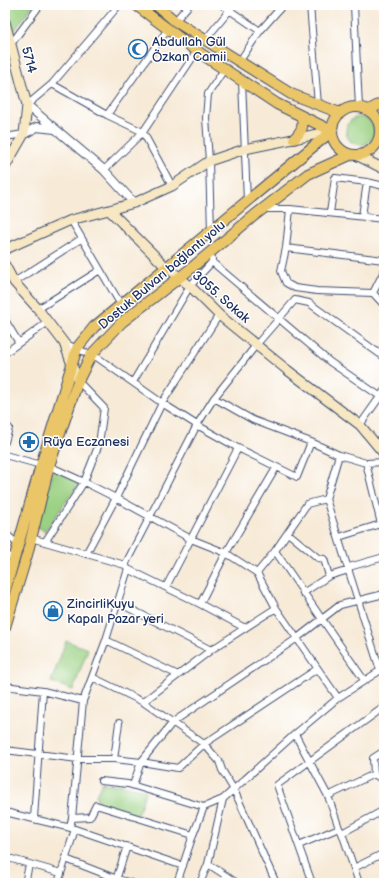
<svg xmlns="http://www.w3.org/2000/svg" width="389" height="888" viewBox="0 0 389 888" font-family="'Balsamiq Sans',sans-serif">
	<rect width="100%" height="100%" fill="#fff"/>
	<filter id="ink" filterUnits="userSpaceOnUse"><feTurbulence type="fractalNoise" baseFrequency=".025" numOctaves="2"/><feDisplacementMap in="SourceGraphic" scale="8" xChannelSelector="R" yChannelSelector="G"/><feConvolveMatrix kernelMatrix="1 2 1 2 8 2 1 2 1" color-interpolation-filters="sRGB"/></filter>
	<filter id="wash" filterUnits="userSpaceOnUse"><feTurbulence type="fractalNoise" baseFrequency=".012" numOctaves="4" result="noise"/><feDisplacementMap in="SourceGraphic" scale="16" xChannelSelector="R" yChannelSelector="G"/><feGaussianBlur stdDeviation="0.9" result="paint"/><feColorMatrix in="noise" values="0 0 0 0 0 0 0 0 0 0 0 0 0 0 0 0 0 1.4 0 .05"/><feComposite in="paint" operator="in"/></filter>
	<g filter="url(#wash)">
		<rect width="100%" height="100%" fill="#f7ead7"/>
		<!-- green -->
		<path fill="#9ad081" stroke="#5a8070" d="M5 5H33L12 34Z
			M346 131a14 14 0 1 1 28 0a14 14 0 1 1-28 0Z
			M54 470 81 481 45 531 36 526Z
			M66 641 88 649 73 690 51 682Z
			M102 783 123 785 146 790 138 815 98 804 96 795Z"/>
	</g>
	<g filter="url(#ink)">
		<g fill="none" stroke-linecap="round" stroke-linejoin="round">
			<defs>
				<path id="minor" d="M222 5 260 31
					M310 5 318 105
					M354 5 359 107
					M175 21 189 5
					M205 40 234 5
					M11 44 40 5
					M239 62 260 31 283 5
					M242 81 247 201
					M52 84 107 115 168 29
					M27 105 52 84 119 5
					M107 115 143 132 172 186
					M5 137 24 134
					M104 170 143 132 197 51
					M264 209H290L384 219
					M290 209 286 248 281 271 286 283 295 288 317 291 373 293 384 305
					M330 213 335 178 367 182 384 186
					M362 216 367 182
					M71 220 121 305
					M211 231 209 161 206 118 208 94 225 68
					M286 248 384 260
					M212 262 330 362 384 399
					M14 282 81 239
					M373 293 384 271
					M38 309 100 270
					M5 320 19 343
					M64 343 98 358 162 403 197 425 238 448 297 477 311 442
					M5 353 48 322
					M133 382 190 286 212 262V259
					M214 398 253 420 311 442 339 455 366 463 384 462
					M5 425 9 428 5 442
					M360 425 384 391
					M5 455 41 465
					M339 455 326 499 380 670
					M366 463 381 524
					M49 466 84 482 116 498 191 539 226 553 257 573 276 608 338 698
					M5 533 14 541
					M288 533 318 558 324 559 329 576
					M339 537 384 523
					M31 538 125 565 128 569 200 604 245 628
					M45 542 84 482 99 444 104 408 78 381
					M275 551 364 680
					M86 554 116 498 162 403 219 315
					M5 555 15 558
					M125 565 197 425 214 398 257 344 295 300 309 303 384 357
					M349 567 384 557
					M257 573 275 551 307 504 326 499
					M166 587 238 448
					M303 593 329 576 349 570
					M117 602 211 650
					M200 604 226 553 276 468
					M106 640 178 675
					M92 677 143 702 204 744 317 669
					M5 686 43 691 83 701 106 640 128 569
					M143 702 211 650 276 608
					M295 734 328 796 339 828 342 833 359 883
					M5 750 78 759H114L141 762 173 722 296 639 340 605 384 594
					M384 751 373 758 374 774 384 781
					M114 759 119 723
					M101 781 128 784 204 807
					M133 785 141 762 178 768 204 744 219 761 222 770 234 790 276 883
					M328 796 374 774
					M5 812 75 829 183 866
					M34 818 43 691
					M72 818 90 817 96 805 193 835
					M70 827 72 818 83 701
					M342 833 384 810
					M299 845 339 828
					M5 857 61 873
					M66 859 117 879 132 883
					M208 864 237 883
					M354 868 384 853
					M25 883 29 865
					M58 883 75 829
					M115 883 127 846
					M177 883 193 835 204 807 223 799
					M200 883 208 864 223 799 295 734 338 698 384 668
					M312 883 277 785 384 707"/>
				<path id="tertiary" d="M27 105 104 170 134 203
					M24 134 37 127 55 129"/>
				<path id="secondary" d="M5 22 27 105 24 134 5 167
					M381 133 384 137
					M358 156 384 169
					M109 210 134 203 172 186 209 161 245 149 332 131
					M6 249 71 220 109 210 163 264 190 286 219 315 286 369 360 425 384 454
					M5 265 14 282 38 309 64 343 78 381"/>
				<path id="primary" d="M156 5 175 21 291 94 340 113
					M332 131a24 24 0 1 1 48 0a24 24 0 1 1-48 0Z
					M369 110 384 102
					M294 139C301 132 305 126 301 116
					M5 591 41 465 77 348 94 327 332 131 277 104 197 51 136 5
					M5 627 27 555 49 466 78 381 91 355 122 322 189 270 255 215 308 174 350 155"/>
			</defs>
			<!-- minor casing -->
			<use href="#minor" stroke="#3c4b70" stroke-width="8"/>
			<!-- tertiary casing -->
			<use href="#tertiary" stroke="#3c4b70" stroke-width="10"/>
			<!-- secondary casing -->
			<use href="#secondary" stroke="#3c4b70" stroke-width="11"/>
			<!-- primary casing -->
			<use href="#primary" stroke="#3c4b70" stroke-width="12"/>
			<!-- minor -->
			<use href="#minor" stroke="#fff" stroke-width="6"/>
			<!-- tertiary -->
			<use href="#tertiary" stroke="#fff" stroke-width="8"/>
			<!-- secondary -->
			<use href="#secondary" stroke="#f7e8c3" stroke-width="9"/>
			<!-- primary -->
			<use href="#primary" stroke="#ebc669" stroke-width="10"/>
		</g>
	</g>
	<!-- icons -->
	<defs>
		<symbol id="mosque-ring" viewBox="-11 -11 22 22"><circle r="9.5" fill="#fff" stroke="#1f6fb2" stroke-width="1.5"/><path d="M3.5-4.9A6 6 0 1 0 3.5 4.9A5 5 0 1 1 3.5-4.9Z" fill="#1f6fb2"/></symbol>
		<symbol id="pharmacy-ring" viewBox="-11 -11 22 22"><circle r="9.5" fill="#fff" stroke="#1f6fb2" stroke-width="1.5"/><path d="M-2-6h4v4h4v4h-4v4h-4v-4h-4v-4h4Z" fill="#1f6fb2"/></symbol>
		<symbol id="shop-ring" viewBox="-11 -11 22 22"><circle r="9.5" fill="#fff" stroke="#1f6fb2" stroke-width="1.5"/><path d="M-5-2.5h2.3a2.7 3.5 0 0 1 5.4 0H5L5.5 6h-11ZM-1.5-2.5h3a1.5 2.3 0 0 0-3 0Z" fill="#1f6fb2"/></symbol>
	</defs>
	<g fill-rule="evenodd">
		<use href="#mosque-ring" x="127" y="38" width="22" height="22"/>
		<use href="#pharmacy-ring" x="18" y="431" width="22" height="22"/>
		<use href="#shop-ring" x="42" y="600" width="22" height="22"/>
	</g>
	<g text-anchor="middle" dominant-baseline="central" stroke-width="3" stroke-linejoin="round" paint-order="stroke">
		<!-- poi labels -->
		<g font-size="13" fill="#1b2f5e" stroke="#fff" text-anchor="start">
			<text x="152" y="42">Abdullah Gül<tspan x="152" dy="15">Özkan Camii</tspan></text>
			<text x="43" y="442">Rüya Eczanesi</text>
			<text x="67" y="604">ZincirliKuyu<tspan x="67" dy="15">Kapalı Pazar yeri</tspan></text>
		</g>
		<!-- street labels -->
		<g font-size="13" fill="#1b2f5e" stroke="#fff">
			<text transform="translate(29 60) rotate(75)">5714</text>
			<text transform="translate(162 275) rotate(-40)">Dostuk Bulvarı bağlantı yolu</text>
			<text transform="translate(221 297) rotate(41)">3055. Sokak</text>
		</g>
	</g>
	<!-- margin -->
	<rect width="389" height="888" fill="none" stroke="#fff" stroke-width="20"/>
</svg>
